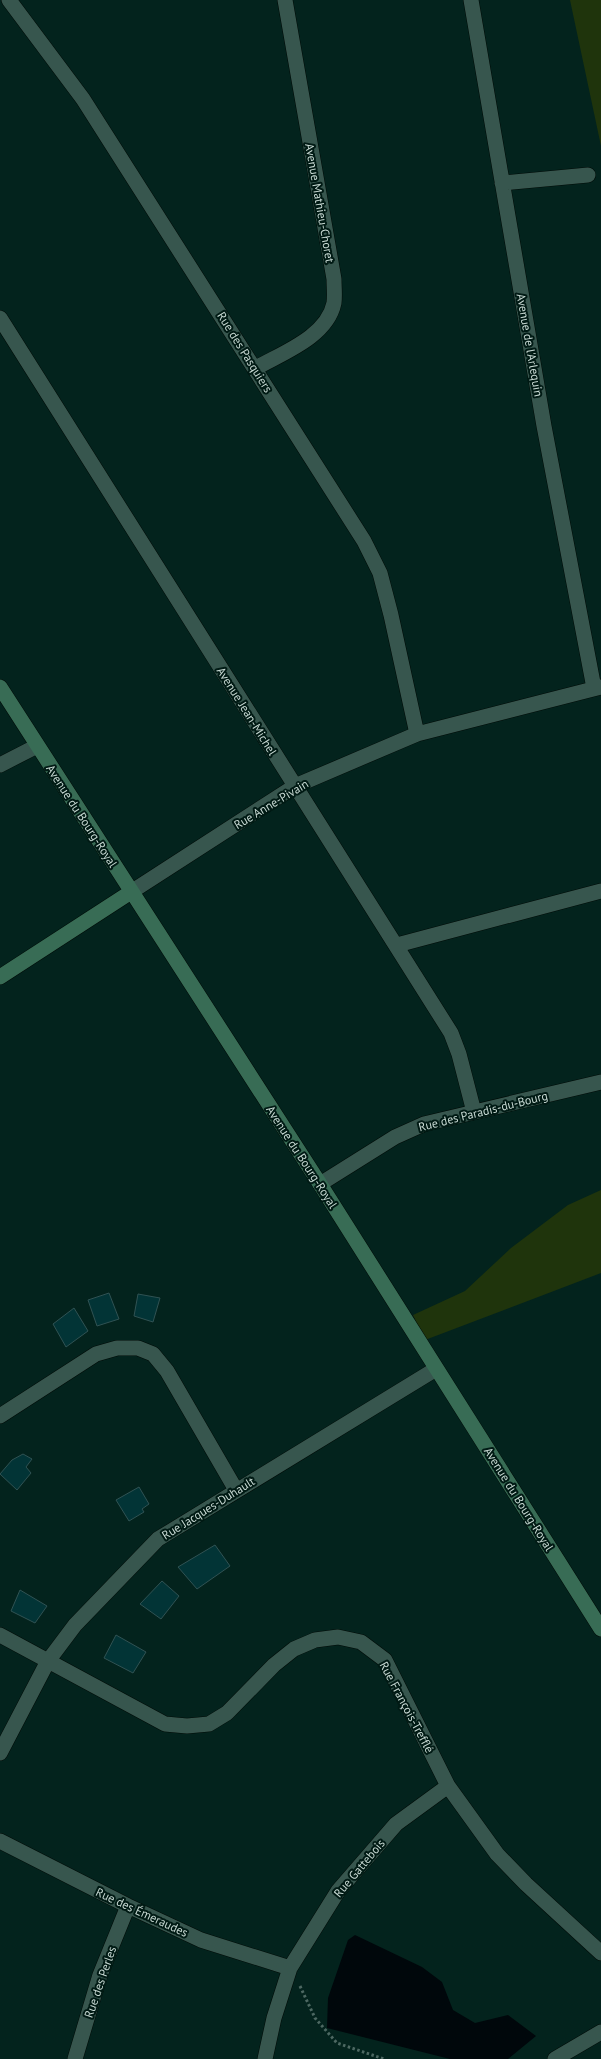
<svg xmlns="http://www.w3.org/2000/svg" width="601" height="2059" viewBox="0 0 601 2059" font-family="'PT Sans',sans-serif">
	<rect width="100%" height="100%" fill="#03231d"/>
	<!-- green -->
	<path fill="#1f340c" d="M570 0H601V146Z
		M601 1190V1273L425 1340 413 1315 465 1291 511 1248 568 1205Z"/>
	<!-- water -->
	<path fill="#00070b" d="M355 1935 422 1967 442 1982 453 2010 475 2023 508 2015 536 2036 508 2059H450L327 2028 328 1998 348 1940Z"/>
	<!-- building -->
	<path fill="#023436" stroke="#305253" d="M109 1293 119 1319 97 1326 88 1300Z
		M138 1294 160 1298 153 1322 134 1316Z
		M74 1308 88 1331 66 1347 53 1324Z
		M23 1454 32 1459 26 1467 31 1473 17 1490 0 1474 12 1460Z
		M139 1487 149 1504 142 1509 144 1512 129 1521 116 1500Z
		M215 1545 230 1566 197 1589 178 1567Z
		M162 1581 179 1596 161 1619 140 1604Z
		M20 1590 47 1606 35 1623 11 1611Z
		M116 1635 146 1652 133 1673 104 1658Z"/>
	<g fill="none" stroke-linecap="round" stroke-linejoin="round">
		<defs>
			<path id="street" d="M9 0 83 99 364 541 380 573 391 615 417 734
				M471 0 544 426 594 688
				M502 183 588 175
				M0 318 451 1033 459 1054 474 1112
				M256 368C282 353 327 337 334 303 335 295 334 287 334 279L285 0
				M0 765 37 746
				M131 892 295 786 417 734 601 687
				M397 945 601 891
				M320 1184 395 1137 424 1124 601 1082
				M0 1416 96 1354 117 1348H138L153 1354 167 1371 236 1490
				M0 1635 165 1724 187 1726 209 1724 227 1713 274 1665 294 1649 315 1640 338 1637 361 1642 385 1660 448 1786 497 1854 526 1884 601 1953
				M0 1753 48 1661 75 1625 158 1539 436 1369
				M0 1841 128 1906 201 1940 290 1968
				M75 2059 100 1975 128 1906
				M265 2059 274 2018 290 1968 338 1891 396 1824 448 1786
				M555 2059 601 2032"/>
			<path id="secondary" d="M0 687 320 1184 601 1629
				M0 977 131 892"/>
		</defs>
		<!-- street casing -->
		<use href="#street" stroke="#000b07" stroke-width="16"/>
		<!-- secondary casing -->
		<use href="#secondary" stroke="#000b07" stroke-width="16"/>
		<!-- path -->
		<path stroke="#4d6862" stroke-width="3" stroke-dasharray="2.5 2.5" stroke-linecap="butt" d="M300 1986 315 2018 337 2043 384 2059"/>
		<!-- street -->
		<use href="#street" stroke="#37564e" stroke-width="15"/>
		<!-- secondary -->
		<use href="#secondary" stroke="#386c55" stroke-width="15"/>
	</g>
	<g text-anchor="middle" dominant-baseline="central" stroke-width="4" stroke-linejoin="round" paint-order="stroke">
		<!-- street labels -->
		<g font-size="12" fill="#c7d9d3" stroke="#001a14">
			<text transform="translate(320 203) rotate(80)">Avenue Mathieu-Choret</text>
			<text transform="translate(530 345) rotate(80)">Avenue de l'Arlequin</text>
			<text transform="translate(245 352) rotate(58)">Rue des Pasquiers</text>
			<text transform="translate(247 711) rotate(58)">Avenue Jean-Michel</text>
			<text transform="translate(271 804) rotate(-31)">Rue Anne-Pivain</text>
			<text transform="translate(82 816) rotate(57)">Avenue du Bourg-Royal</text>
			<text transform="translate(483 1111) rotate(-14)">Rue des Paradis-du-Bourg</text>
			<text transform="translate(302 1157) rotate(57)">Avenue du Bourg-Royal</text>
			<text transform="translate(519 1499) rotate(58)">Avenue du Bourg-Royal</text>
			<text transform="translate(208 1508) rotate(-32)">Rue Jacques-Duhault</text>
			<text transform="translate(407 1707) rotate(62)">Rue François-Trefflé</text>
			<text transform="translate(359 1868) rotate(-50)">Rue Gattebois</text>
			<text transform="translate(142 1912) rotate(25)">Rue des Émeraudes</text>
			<text transform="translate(100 1982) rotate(-71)">Rue des Perles</text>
		</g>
	</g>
</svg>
